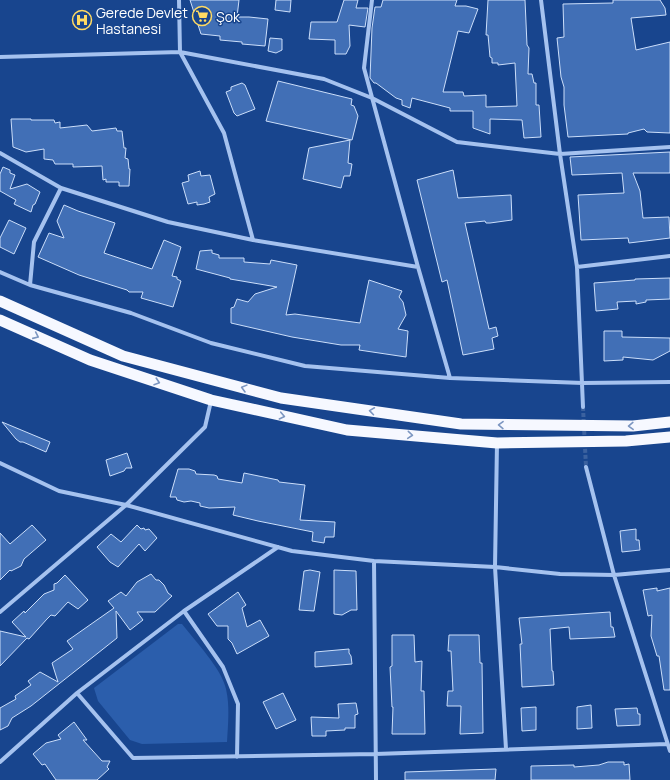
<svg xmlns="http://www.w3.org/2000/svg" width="670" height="780" viewBox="0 0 670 780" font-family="Manrope,sans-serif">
	<rect width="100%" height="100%" fill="#18458e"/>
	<!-- green -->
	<path fill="#2b5eac" d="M178 624H182C195 641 222 669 226 689 230 706 228 725 227 742L142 744 130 740 98 701 94 688Z"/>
	<!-- building -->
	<path fill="#416fb6" stroke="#cbdefa" d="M190 0H239L237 17H249L268 19 265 46 242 44V42L220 40V36L201 34Z
		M276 0H291L290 12 275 10Z
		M344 0H358L356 8H368L365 27 349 25 350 46 346 54H335V40L309 39 311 22H337Z
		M383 0H457L455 6H466L478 9 469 33 458 31 443 92H463L464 96 486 95V107L517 106 515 63 498 65V63H492V58L490 57 488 35H486L488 0H525L527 45 529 48 528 74H532L534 83H536V105H539L541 137 524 138 522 120 490 119V134L473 128V111H450V108L412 98 410 108 402 105V100L396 98 376 83H374L370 78 372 28 375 7H381Z
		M613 0H660L665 8 666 15 631 18 636 50 670 42V133L647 132 644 129 628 133V134L568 137 564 105V87L561 77 557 38 564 37 563 4 613 3Z
		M270 38 282 39V50L276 53 268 51Z
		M278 81 352 99 351 105 354 106 358 116 352 140 266 121Z
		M242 83 245 85 255 109 237 116 234 113 226 92 231 90V87Z
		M11 119H31V120H54L55 123 60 122V128L87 125 92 131 116 128 117 131H122L124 148H126L125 158 128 159 129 169H130L129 186H119V182H106V179L103 180 102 166 73 167V164H55L53 160 44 159V149L26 152 13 147Z
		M350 140 348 163 352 164 350 176H344L341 188 303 179 309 148Z
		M670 152V173H633L640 191 643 218 669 217 670 238 629 243 628 238 581 240 578 195 624 193 622 173 572 175 570 157Z
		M3 167 10 170V173L15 175 10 189 27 184 40 192 35 204 33 205 31 212 14 204 16 200 0 191V174Z
		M453 170 458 198 511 195 512 220 490 223H486L485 221 465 223 489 329 496 327 498 336 492 338 494 349 463 355 447 280 442 282 417 180Z
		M200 171 201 176 210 175 215 194 209 197 210 202 204 204 197 205V202L188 204 182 183 189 181 188 175Z
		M64 205 78 211 115 223 104 253 152 269 164 240 181 247 172 276 177 277V279L181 281 173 307 141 298 143 292H129L127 290 79 275 38 257 49 233 64 238 57 221Z
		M9 220 26 228 14 254 0 247V238Z
		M212 250V253L219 255V258H244V262L270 264 271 260 297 265 286 315 295 314 360 323 369 280 402 291 399 297 403 302 406 315 398 329 408 331 406 357 359 350 360 345H341L292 337 231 323V308L234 307 237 299 248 302 255 294 277 287 230 279V278L196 269 200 251Z
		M670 278V299L646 300V302L636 304V301L617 302 618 309 596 311 594 283 635 280V279Z
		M604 331H622V337L670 338V351L653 360 623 357V360L604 361Z
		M2 422 50 442 46 452 23 442H20L16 439Z
		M127 453 132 468H126L124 471 110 476 106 460Z
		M178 469H189L195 471 196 474 214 475 217 476 218 479 242 483 244 473 278 480 279 482 305 485 300 520 335 522 334 537H325L324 543 312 541 313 532 258 521 233 515 235 507 209 508 200 506V503L191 501 184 502 177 500 176 497H170Z
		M32 525 46 540 24 559 21 566 11 571 10 570 0 580V533L10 544Z
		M137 525 141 529 144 528 145 530 149 529 157 538 145 551 139 544 118 567 110 562 97 547 111 534 121 542Z
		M636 529V540H639L640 550 622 552 620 531Z
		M310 570 320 572 314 611 299 610 304 571Z
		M334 570 356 571 357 610H351L342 615 334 614Z
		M151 574 156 580H159L164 585 168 593 172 596 155 612H137L143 620 130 630 116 611 117 638 31 706 12 718 8 726 0 730V708L16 699 15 696 31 685 28 681 40 672 58 682 52 663 73 649 67 641 114 608 108 601 121 592 126 596 137 582Z
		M65 575 88 600 78 609 68 602 55 616 51 615 47 619 29 639 27 638 0 666V631L26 637 12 622 24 611 25 613 44 594 54 590V584L57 583Z
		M657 588V591L670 588V690H664L659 656H657L651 636 652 615 648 616 643 590Z
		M238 592 246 605 242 608 247 627 260 620 269 636 237 654 232 643 228 639V626H217L208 614Z
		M610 612 611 627H613L615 637 570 639 569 627 550 629 552 671H553L554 685 522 687 520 644H522L519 618Z
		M392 635H414L415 662 422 661 421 691H424L425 734H392L393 707H392L390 667 392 666Z
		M449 635H479L480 663H482L483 733 460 734 461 706H447L448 691H453L451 651H448Z
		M349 649V653L351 656 352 664 315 667V652Z
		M283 693 296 720 276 729 263 702Z
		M356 703 358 714 355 715V728H345V730L326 731V736H312L311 717 339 718 338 704Z
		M591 705 592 728 577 729V707Z
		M536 707V730L522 731 521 708Z
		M637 708 638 714H640V725L617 726 615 709Z
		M74 722 87 740H83L102 761H110L107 767 109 769 97 780H56L45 764 42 765 33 754 46 743 61 739 58 735Z
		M608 762H624V765L629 764 630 780H531V766L574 765V767L599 765Z
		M496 769 495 780H405V772Z"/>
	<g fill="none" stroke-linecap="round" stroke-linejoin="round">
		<!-- minor-tunnel -->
		<path stroke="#3b619f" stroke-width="4" stroke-dasharray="4 2" stroke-linecap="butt" d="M583 407 586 467"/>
		<!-- minor -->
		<path stroke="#a5c2ef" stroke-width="4" d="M179 0 180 52 224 133 253 240
			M372 0 364 68 418 267 450 378 583 383 670 382
			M541 0 560 154 577 267 583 407
			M0 57 180 52 324 79 372 98 457 142 560 154 670 147
			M0 153 61 188 168 222 253 240 418 267
			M577 267 670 256
			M0 272 30 285 131 313 211 343 305 366 450 378
			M30 285 34 242 61 188
			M497 443 495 567 560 574 614 575 586 467
			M0 463 59 491 126 505 292 551 374 561 495 567 506 749
			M374 561 376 780
			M670 570 614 575 670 751
			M184 611 223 667 238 704 237 757
			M0 612 126 505 205 427 211 401
			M77 693 133 758 375 754 667 744
			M0 762 77 693 184 611 278 547"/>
		<!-- trunk -->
		<path stroke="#f6f8ff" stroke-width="11" d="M0 301 123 356 281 398 461 424 633 426 670 422
			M0 320 90 360 211 400 347 430 497 443 626 441 670 437"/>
	</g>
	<!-- one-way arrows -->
	<defs><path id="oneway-chevron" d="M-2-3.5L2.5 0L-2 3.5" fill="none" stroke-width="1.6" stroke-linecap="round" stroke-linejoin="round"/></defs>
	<g stroke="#7c96c1">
		<use href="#oneway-chevron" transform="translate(36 336) rotate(24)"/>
		<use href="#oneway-chevron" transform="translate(157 382) rotate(18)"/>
		<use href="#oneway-chevron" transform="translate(244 388) rotate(-165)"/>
		<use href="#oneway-chevron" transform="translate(372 411) rotate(-172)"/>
		<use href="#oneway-chevron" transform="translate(282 416) rotate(12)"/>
		<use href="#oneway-chevron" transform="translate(501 425) rotate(-179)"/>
		<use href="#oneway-chevron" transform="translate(631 426) rotate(178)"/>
		<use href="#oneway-chevron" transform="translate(410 435) rotate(5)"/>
	</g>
	<!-- icons -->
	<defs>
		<symbol id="supermarket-ring" viewBox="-11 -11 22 22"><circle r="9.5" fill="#18458e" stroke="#ffda62" stroke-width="1.5"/><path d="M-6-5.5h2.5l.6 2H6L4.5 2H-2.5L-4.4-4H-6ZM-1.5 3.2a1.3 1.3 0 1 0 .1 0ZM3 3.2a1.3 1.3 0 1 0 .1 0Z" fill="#ffda62"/></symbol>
		<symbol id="hospital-ring" viewBox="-11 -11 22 22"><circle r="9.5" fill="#18458e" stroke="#ffda62" stroke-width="1.5"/><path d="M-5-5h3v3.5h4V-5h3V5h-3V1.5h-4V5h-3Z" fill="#ffda62"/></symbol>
	</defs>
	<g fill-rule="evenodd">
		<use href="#supermarket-ring" x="191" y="5" width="22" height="22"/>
		<use href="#hospital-ring" x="71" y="9" width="22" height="22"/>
	</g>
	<g text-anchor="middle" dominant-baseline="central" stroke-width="3" stroke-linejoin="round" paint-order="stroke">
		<!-- poi labels -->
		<g font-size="14" fill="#fff" stroke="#18458e" text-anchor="start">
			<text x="96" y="12">Gerede Devlet<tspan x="96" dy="16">Hastanesi</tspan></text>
			<text x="216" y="16">Şok</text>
		</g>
	</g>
</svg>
